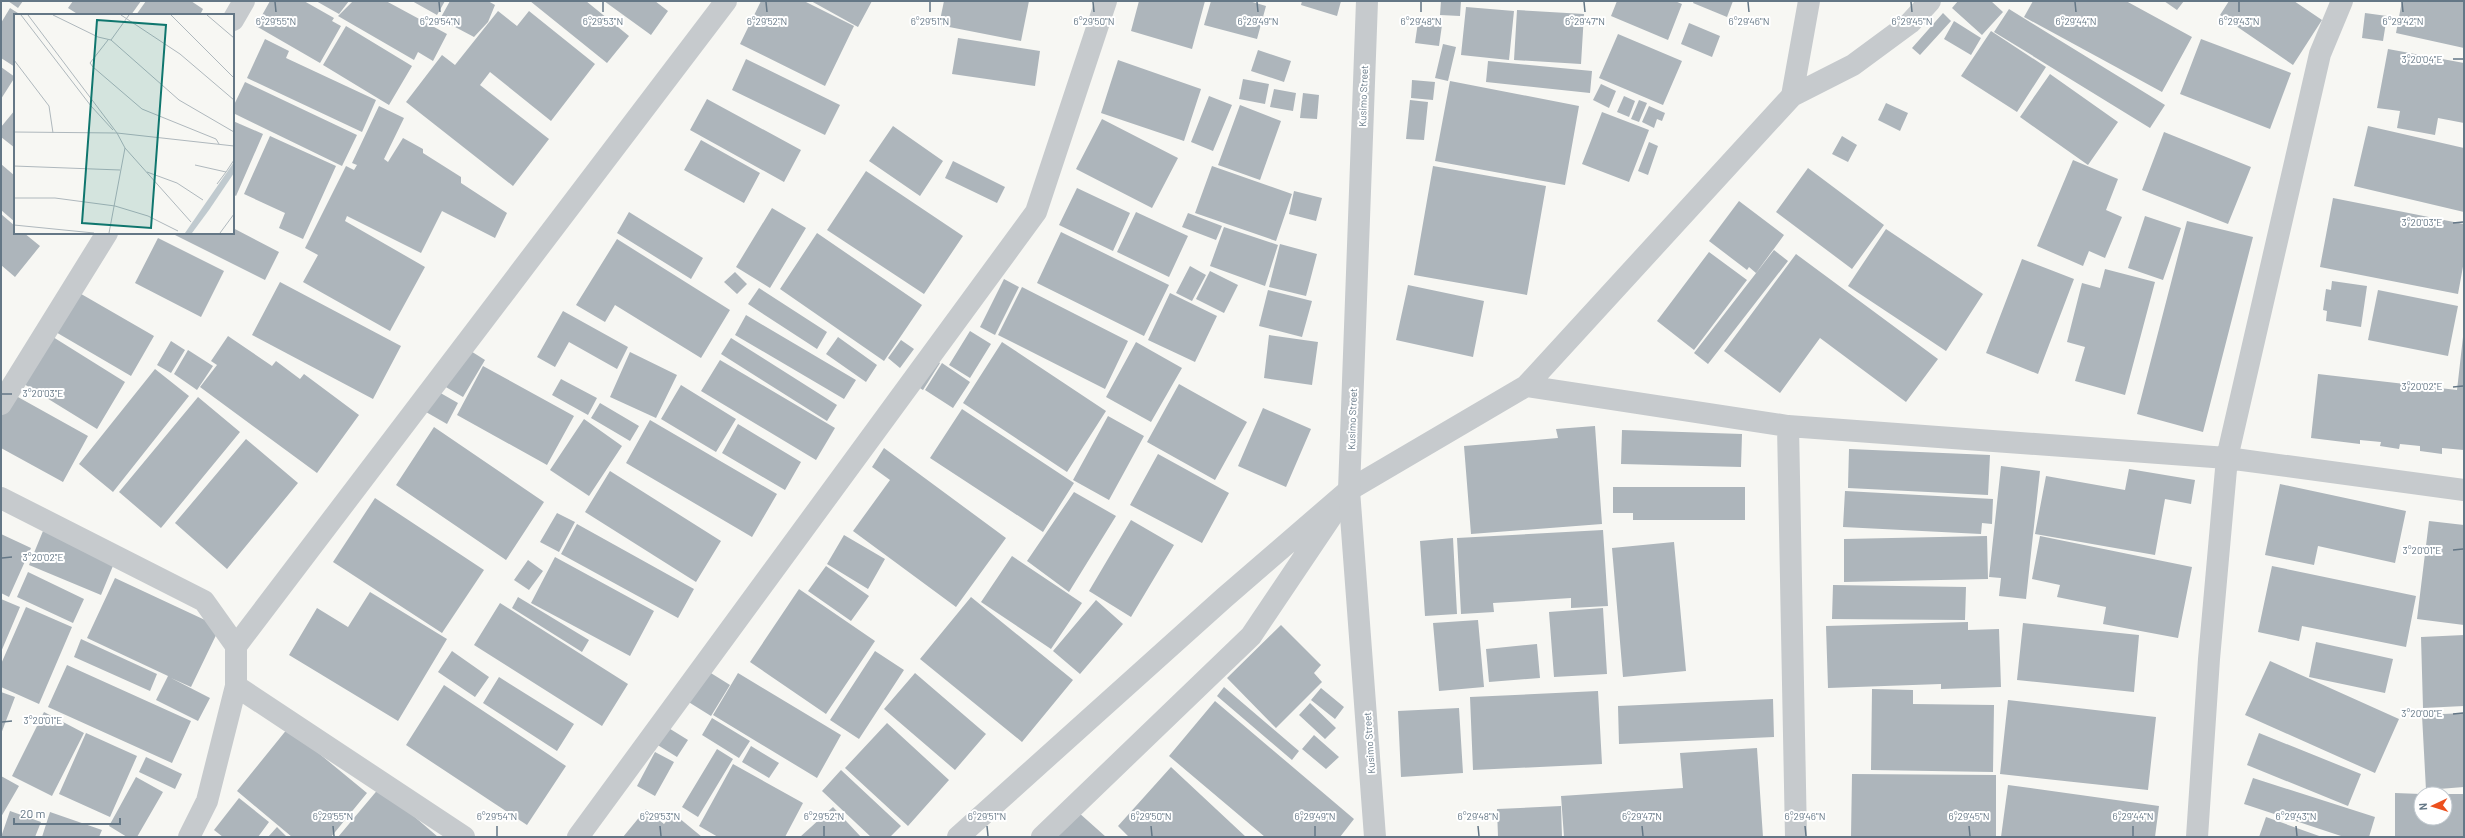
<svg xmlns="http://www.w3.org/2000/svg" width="2465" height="838" viewBox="0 0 2465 838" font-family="Barlow,sans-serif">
	<rect width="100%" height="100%" fill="#f7f7f3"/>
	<!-- building -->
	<path fill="#adb5bb" d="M8 1H23L18 8Z
		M73 1H141L131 15H79L68 8Z
		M146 1H191L203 9 200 15H136Z
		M270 1H304L334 18 332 21 341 26 320 63 256 26Z
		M316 1H349L339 14Z
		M353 1H386L447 34 433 61 418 52 414 60 338 16Z
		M412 1H445L437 15Z
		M450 1H488L495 5 488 22 474 37 440 19Z
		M530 1H586L629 36 607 63Z
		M604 1H655L668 11 651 35Z
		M761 1H804L854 26 825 86 740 44Z
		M811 1H872L858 27Z
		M944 1H1029L1021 41 939 25Z
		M1139 1H1205L1192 49 1131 31Z
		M1211 1H1249L1266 6 1257 39 1204 25Z
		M1302 1H1341L1337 16 1301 5Z
		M1441 1H1461L1460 16 1440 15Z
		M1617 1H1675L1682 4 1668 40 1611 16Z
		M1694 1H1733L1727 17 1693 3Z
		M1958 1H1991L2003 12 1982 35 1952 8Z
		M2033 1H2126L2192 37 2162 92 2024 17Z
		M2164 1H2184L2177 10Z
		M2229 1H2294L2322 20 2293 65 2220 15Z
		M2402 1H2464V48L2396 33Z
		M1466 7 1514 11 1509 60 1461 55Z
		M10 8 21 15H15V67L1 58V23Z
		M2009 9 2165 105 2150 128 1994 32Z
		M1517 10 1584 14 1581 64 1514 60Z
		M498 11 517 26 529 11 595 64 551 121 490 72 480 85 549 139 513 186 406 102 442 55 455 65Z
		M1943 13 1951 21 1920 55 1912 48Z
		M2365 13 2387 16 2383 41 2362 38Z
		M1954 21 1981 38 1971 55 1944 39Z
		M1418 22 1442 25 1439 46 1415 43Z
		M1689 23 1720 36 1712 57 1681 44Z
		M346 26 412 66 389 105 323 65Z
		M1991 31 2046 67 2017 112 1961 76Z
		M1618 34 1682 61 1663 105 1599 78Z
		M958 38 1040 51 1035 86 952 74Z
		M265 39 289 51 286 58 376 100 362 132 247 78Z
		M2201 39 2291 73 2270 129 2180 94Z
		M1443 44 1456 47 1448 81 1435 78Z
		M2388 49 2464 63V123L2438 118 2435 135 2397 128 2400 111 2377 108Z
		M1258 50 1291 61 1284 82 1251 71Z
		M746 59 840 105 825 135 732 90Z
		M1118 60 1201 89 1184 141 1101 113Z
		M1488 61 1592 71 1590 93 1486 82Z
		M1 67 15 77 1 99Z
		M2050 74 2118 122 2088 165 2020 117Z
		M1243 79 1269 84 1265 104 1239 99Z
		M1412 80 1435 82 1433 100 1411 98Z
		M1450 81 1579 106 1565 185 1435 161Z
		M245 82 357 135 342 166 233 113V107Z
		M1601 84 1616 91 1609 108 1593 100Z
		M1274 89 1296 93 1293 111 1270 107Z
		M1303 93 1319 95 1317 119 1300 118Z
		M1209 96 1232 105 1213 151 1191 142Z
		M1624 96 1635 101 1629 117 1617 112Z
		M707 99 801 150 784 182 690 130Z
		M1410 100 1428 102 1424 140 1406 139Z
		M1639 100 1647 103 1639 122 1631 119Z
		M1886 103 1908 113 1900 131 1878 120Z
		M1240 105 1281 121 1260 180 1218 165Z
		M379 106 404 118 384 159 388 162 403 138 423 149V153L461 177V183L507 213 495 238 442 211 421 253 347 216 345 221 425 267 390 331 303 282 318 255 305 248 346 166 354 170 357 165 352 163Z
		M1649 106 1665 113 1662 121 1657 119 1654 128 1642 122Z
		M15 110V148L1 137V127Z
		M1602 112 1649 130 1629 182 1582 164Z
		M1102 119 1178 158 1152 208 1076 169Z
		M233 121 263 134 236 196 233 194Z
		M893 126 943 161 920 196 869 161Z
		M2368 126 2464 148V212L2354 186Z
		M2164 132 2251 167 2228 224 2142 190Z
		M270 136 336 166 303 239 279 228 285 213 244 194Z
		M1842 136 1857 145 1848 162 1832 154Z
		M701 140 760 173 744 203 684 170Z
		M1649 142 1658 146 1648 175 1638 171Z
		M2073 160 2118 179 2106 210 2122 217 2105 258 2089 251 2083 266 2037 246Z
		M953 161 1005 187 997 203 945 178Z
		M1 164 15 176V222L1 210Z
		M1212 166 1292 194 1276 241 1195 213Z
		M1433 166 1546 186 1527 295 1414 275Z
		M1808 168 1884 225 1852 269 1776 212Z
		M866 171 963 236 924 294 827 230Z
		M1077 188 1130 213 1113 251 1059 225Z
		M1294 191 1322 198 1316 221 1289 214Z
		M2333 198 2464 224V261L2458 294 2320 267Z
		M1739 201 1784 235 1756 273 1749 267 1747 270 1709 241Z
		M772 208 806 228 770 288 736 267Z
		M629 212 703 258 691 279 617 233Z
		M1136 212 1188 236 1169 277 1117 252Z
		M1188 213 1222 226 1216 240 1182 227Z
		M1 214 15 226V233H24L40 246 15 277 1 265Z
		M2145 216 2181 228 2163 280 2128 268Z
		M2187 221 2253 237 2203 432 2137 414Z
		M1224 227 1278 245 1265 286 1210 266Z
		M233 228 279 252 265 280 171 233H233Z
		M1886 229 1983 294 1946 351 1848 286Z
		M1061 232 1169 285 1144 336 1037 283Z
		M817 233 922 305 884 361 780 289Z
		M158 238 224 271 201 317 135 283Z
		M617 239 730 310 701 358 615 305 605 322 576 305Z
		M1280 244 1317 254 1306 296 1269 287Z
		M1774 250 1788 261 1708 364 1694 353Z
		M1709 252 1747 280 1694 350 1657 321Z
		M1796 254 1938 359 1906 402 1820 338 1780 393 1724 351Z
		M2022 259 2074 279 2038 374 1986 353Z
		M1190 266 1206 275 1192 301 1176 293Z
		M2105 269 2155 282 2125 395 2075 381 2085 347 2067 342 2082 283 2100 288Z
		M1210 271 1238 285 1224 313 1196 299Z
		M735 272 747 284 737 294 724 282Z
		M1004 279 1019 287 995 335 980 327Z
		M2332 281 2367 286 2361 327 2326 321 2327 311 2323 310 2326 289 2331 290Z
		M280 282 401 346 373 399 252 335Z
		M1408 285 1484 301 1473 357 1396 340Z
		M1022 287 1128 341 1105 389 998 335Z
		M759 288 827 332 817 349 748 304Z
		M1268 290 1312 301 1302 337 1259 326Z
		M2378 290 2458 306 2448 356 2368 340Z
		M76 291 154 336 131 376 54 331Z
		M1170 293 1217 316 1195 362 1148 340Z
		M563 311 628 347 617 369 569 342 555 367 537 357Z
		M746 315 856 380 844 399 735 335Z
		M970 331 991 344 970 378 949 365Z
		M1269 335 1318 342 1312 385 1264 378Z
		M228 336 272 366 276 361 300 379 304 374 359 415 317 473 200 387 217 365 211 361Z
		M53 337 125 382 97 429 24 384Z
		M838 337 877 365 866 382 826 354Z
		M2463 337 2464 450 2442 448V454L2420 451V446L2400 444 2399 449 2380 446 2381 442 2360 440V444L2311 438 2318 374 2457 390Z
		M731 338 837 405 827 421 721 354Z
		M901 340 914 349 900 368 888 358Z
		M171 341 185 350 171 373 157 365Z
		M1002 342 1106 411 1067 472 963 403Z
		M1136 342 1182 368 1151 422 1106 397Z
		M466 348 485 360 463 397 444 386Z
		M188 350 213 366 197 390 174 374Z
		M630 352 677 375 656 418 610 397Z
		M930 357 940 363 923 390 913 384Z
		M720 360 835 428 816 460 701 391Z
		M942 363 970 382 953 408 925 390Z
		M483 366 574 416 547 465 457 415Z
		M155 369 189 396 113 492 79 464Z
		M561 379 597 398 588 415 552 395Z
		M1179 384 1247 422 1215 480 1147 442Z
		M681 385 736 419 716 452 661 419Z
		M437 391 458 403 447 424 426 412Z
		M9 392 88 436 63 482 1 448V407Z
		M198 397 240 432 161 528 119 492Z
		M600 403 639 426 630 441 591 418Z
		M1263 408 1311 429 1286 487 1238 466Z
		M962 409 1074 483 1043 532 930 458Z
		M1108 416 1144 436 1109 500 1073 480Z
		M584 419 622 446 589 496 550 470Z
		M650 420 777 494 752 537 626 463Z
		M738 424 801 462 785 490 722 453Z
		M1595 426 1602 524 1471 534 1464 446 1558 438 1556 429Z
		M434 427 544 502 506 560 396 485Z
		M1622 430 1742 434 1741 467 1621 464Z
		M246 439 298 483 227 569 175 523Z
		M884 448 1006 538 956 607 853 531 890 480 872 467Z
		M1849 449 1990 455 1988 495 1848 488Z
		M1158 454 1229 493 1202 543 1130 505Z
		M2001 466 2040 471 2026 599 1999 596 2001 578 1989 577Z
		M2129 469 2195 480 2191 504 2165 499 2155 555 2035 534 2046 476 2125 490Z
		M610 471 721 541 696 582 585 512Z
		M2280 484 2406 511 2395 563 2318 546 2314 565 2265 555Z
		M1613 487H1745V520H1633V513H1613Z
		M1845 491 1993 499 1992 524 1982 523 1981 534 1843 527Z
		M1074 492 1116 516 1069 592 1027 561Z
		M375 498 484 570 442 633 333 562Z
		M557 513 575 522 559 552 540 542Z
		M1131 520 1174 545 1131 617 1089 591Z
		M2429 521 2464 525V625L2417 619Z
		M577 524 694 589 678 618 561 554Z
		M1603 530 1608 606 1571 608V598L1493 603 1494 612 1461 614 1457 538Z
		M43 531 115 561 101 595 29 565Z
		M1 534 31 548 9 597 1 593Z
		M844 535 885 559 868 589 827 564Z
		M1987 536 1988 579 1844 582V539Z
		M2040 536 2192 567 2178 638 2103 624 2106 607 2057 597 2060 585 2032 579Z
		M1453 538 1457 614 1425 616 1420 541Z
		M1674 542 1686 671 1623 677 1612 548Z
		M1012 556 1082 603 1051 649 981 602Z
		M555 557 654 611 630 656 531 603Z
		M528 560 543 571 529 590 514 580Z
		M826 566 869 596 851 621 808 591Z
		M2272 566 2416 596 2406 647 2302 626 2299 641 2258 632Z
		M28 572 84 599 73 623 17 597Z
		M115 578 220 627 191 687 171 678 210 698 198 721 156 700 168 676 87 638Z
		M1833 585 1966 587 1965 620 1832 619Z
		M799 589 875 641 826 714 750 662Z
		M370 592 447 639 398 721 289 655 317 608 348 627Z
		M518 597 589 640 582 652 512 608Z
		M971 597 1073 680 1022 742 920 659Z
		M1 599 20 607 1 652Z
		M1096 600 1123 624 1080 674 1053 651Z
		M500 603 628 684 602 726 474 645Z
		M26 607 72 627 39 704 1 687V664Z
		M1603 608 1607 674 1554 677 1549 612Z
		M1478 620 1484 687 1439 691 1433 623Z
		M1968 622V630L1999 629 2001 687 1941 689V684L1828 688 1826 626Z
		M2023 623 2139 635 2134 692 2017 680Z
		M1281 625 1321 665 1314 673 1322 682 1276 728 1227 678Z
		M2464 635V706L2423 708 2421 637Z
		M81 639 157 674 150 691 74 657Z
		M2316 642 2393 659 2385 693 2309 677Z
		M1537 644 1540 678 1489 682 1486 649Z
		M452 651 489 677 475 697 438 672Z
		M875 651 904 670 859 739 830 720Z
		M2270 661 2399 719 2375 773 2245 715Z
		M67 665 191 721 172 763 48 707Z
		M706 670 730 685 711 716 687 701Z
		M738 673 841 735 817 778 713 715Z
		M915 673 986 734 955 770 884 709Z
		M499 677 574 724 557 751 483 703Z
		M444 685 566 766 527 825 406 745Z
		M1224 687 1299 751 1292 760 1217 696Z
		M1321 688 1344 707 1335 719 1311 700Z
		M1872 689 1913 690V704L1994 705 1993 772 1871 770Z
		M1598 691 1602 764 1473 770 1470 697Z
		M1 692 15 697 1 734Z
		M1773 699 1774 737 1619 744 1618 706Z
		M2008 700 2156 717 2148 790 2000 774Z
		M1215 701 1354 819 1340 837H1265L1169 756Z
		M1310 703 1336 728 1325 739 1299 715Z
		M1459 708 1463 773 1401 777 1398 711Z
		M44 712 84 733 52 796 12 776Z
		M2464 713V787L2426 790 2422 715Z
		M712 718 750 741 739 758 702 735Z
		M887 723 949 780 908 826 845 768Z
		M667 727 688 740 677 757 656 744Z
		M288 728 367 793 331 837H292L237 791Z
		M86 733 137 756 110 817 59 794Z
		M2259 733 2361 774 2348 806 2247 765Z
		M1314 735 1339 757 1326 769 1302 749Z
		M751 746 779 763 769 778 742 762Z
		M1757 748 1763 837H1564L1561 796 1683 788 1680 753Z
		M717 749 733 759 698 817 682 807Z
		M655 752 674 762 655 796 637 786Z
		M146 757 182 774 175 789 139 772Z
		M733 764 803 803 785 837H718L699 826Z
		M1171 767 1246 837H1129L1118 826Z
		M841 770 901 826 890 837H871L822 791Z
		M1852 774 1996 775V837H1851Z
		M1 776 19 786 1 817Z
		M136 777 163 792 137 837H127L109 826Z
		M2253 778 2375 817 2369 837H2344L2244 804Z
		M2008 785 2159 806 2155 837H2001Z
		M380 787 438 837H338Z
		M2395 793 2421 794V818H2445V794H2464V837H2395Z
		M239 798 269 822 258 837H223L214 830Z
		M1561 806 1562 837H1498L1497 809Z
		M833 807 861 837H800Z
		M646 809 664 824 673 813 702 837H623Z
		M10 811 41 822 35 837H1Z
		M50 812 102 830 99 837H42Z
		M1078 812 1106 837H1056Z
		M2266 817 2322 837H2259Z
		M277 827 287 837H268Z"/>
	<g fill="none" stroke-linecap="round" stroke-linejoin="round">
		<!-- minor -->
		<path stroke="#c6cacd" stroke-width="22" d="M233 20 244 1
			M1792 96 1809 1
			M1526 386 1788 426 2227 458 2464 490
			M1 404 107 233
			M1788 426 1796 837
			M1 498 204 601 236 646
			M236 686 464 837
			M189 837 207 801 236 686V646L726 1
			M578 837 1036 212 1106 1
			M958 837 1224 598 1349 490 1526 386 1792 96 1853 65 1910 23 1930 1
			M1042 837 1251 636 1333 514
			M2197 837 2209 659 2227 458 2320 54 2342 1"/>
		<!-- tertiary -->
		<path stroke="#c6cacd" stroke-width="22" d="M1367 1 1349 490 1375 837"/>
	</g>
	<!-- ticks -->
	<path fill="none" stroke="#647786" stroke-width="1.5" d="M275 2 276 12M439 2 440 12M603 2V12M766 2 767 12M930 2V12M1093 2 1094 12M1257 2 1258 12M1421 2V12M1584 2 1585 12M1748 2 1749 12M1911 2 1912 12M2075 2 2076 12M2239 2V12M2402 2 2403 12M2453 59H2463M2453 223 2463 222M2453 387 2463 386M2 394H12M2453 550 2463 549M2 558 12 557M2453 714 2463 713M2 722 12 721M333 826 334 836M497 826V836M660 826 661 836M824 826V836M987 826 988 836M1151 826 1152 836M1315 826V836M1478 826 1479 836M1642 826 1643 836M1805 826 1806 836M1969 826 1970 836M2133 826V836M2296 826 2297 836"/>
	<g text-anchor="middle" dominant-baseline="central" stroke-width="4" stroke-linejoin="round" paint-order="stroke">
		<!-- street labels -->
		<g font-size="10" fill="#647786" stroke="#fff">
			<text transform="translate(1363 96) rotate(-88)">Kusimo Street</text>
			<text transform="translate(1352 419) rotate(-88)">Kusimo Street</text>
			<text transform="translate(1369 743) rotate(-94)">Kusimo Street</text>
		</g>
	</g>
	<!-- overview -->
	<g transform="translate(14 14)">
		<rect width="220" height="220" fill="#f7f7f3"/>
		<path d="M220 148V159L195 196 178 219H171Z" fill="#c0cacf"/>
		<path fill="none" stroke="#afb8bd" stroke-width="1" d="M7 1 77 92 99 116M14 1 103 119 111 134 177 208M39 1 84 23 97 26 165 86 220 118M107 1 166 40 220 86M157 1 220 64M193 1 220 24M94 26 76 49 79 53 128 95 202 125 205 130M97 26 115 1M0 46 35 92 39 119M0 118 103 119 220 132M181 151 212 158 220 146M0 152 106 156M133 158 163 169 189 186M203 170 212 158M0 184H41L101 192 134 202 164 217M0 211 80 219M95 219 111 134M206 219 220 200"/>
		<path fill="#0f766e" fill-opacity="0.15" stroke="#0f766e" stroke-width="2" d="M83 6 152 11 137 214 68 209Z"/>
		<rect width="220" height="220" fill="none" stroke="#647786" stroke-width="2"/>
	</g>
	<g font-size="10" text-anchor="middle" fill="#647786" stroke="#fff" stroke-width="4" stroke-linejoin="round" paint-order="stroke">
		<text x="276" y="25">6°29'55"N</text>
		<text x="440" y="25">6°29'54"N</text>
		<text x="603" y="25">6°29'53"N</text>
		<text x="767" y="25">6°29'52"N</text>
		<text x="930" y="25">6°29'51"N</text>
		<text x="1094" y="25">6°29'50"N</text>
		<text x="1258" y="25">6°29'49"N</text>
		<text x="1421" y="25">6°29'48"N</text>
		<text x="1585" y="25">6°29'47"N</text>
		<text x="1749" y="25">6°29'46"N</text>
		<text x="1912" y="25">6°29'45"N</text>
		<text x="2076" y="25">6°29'44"N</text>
		<text x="2239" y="25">6°29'43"N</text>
		<text x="2403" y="25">6°29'42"N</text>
		<text x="2422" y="63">3°20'04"E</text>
		<text x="2422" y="226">3°20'03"E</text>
		<text x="2422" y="390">3°20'02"E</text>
		<text x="43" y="397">3°20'03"E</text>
		<text x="2422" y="554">3°20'01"E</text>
		<text x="43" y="561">3°20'02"E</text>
		<text x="2422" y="717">3°20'00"E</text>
		<text x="43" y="724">3°20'01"E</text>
		<text x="333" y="820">6°29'55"N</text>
		<text x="497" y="820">6°29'54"N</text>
		<text x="660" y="820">6°29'53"N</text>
		<text x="824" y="820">6°29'52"N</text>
		<text x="987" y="820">6°29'51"N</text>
		<text x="1151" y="820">6°29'50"N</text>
		<text x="1315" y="820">6°29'49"N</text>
		<text x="1478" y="820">6°29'48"N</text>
		<text x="1642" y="820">6°29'47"N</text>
		<text x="1805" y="820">6°29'46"N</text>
		<text x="1969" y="820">6°29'45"N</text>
		<text x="2133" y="820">6°29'44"N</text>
		<text x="2296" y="820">6°29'43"N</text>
	</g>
	<!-- border -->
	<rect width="2465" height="838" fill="none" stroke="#647786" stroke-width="4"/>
	<!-- north arrow -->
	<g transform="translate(2433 806) rotate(266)"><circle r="19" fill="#ffffff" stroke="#c1c9cf"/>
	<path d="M0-3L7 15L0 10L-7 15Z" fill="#ec501e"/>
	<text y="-6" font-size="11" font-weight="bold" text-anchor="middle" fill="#647786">N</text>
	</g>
	<!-- scale -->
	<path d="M14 818v6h106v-6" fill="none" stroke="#647786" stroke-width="2"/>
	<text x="20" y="818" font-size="12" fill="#647786" stroke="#ffffff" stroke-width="3" paint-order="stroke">20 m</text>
</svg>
